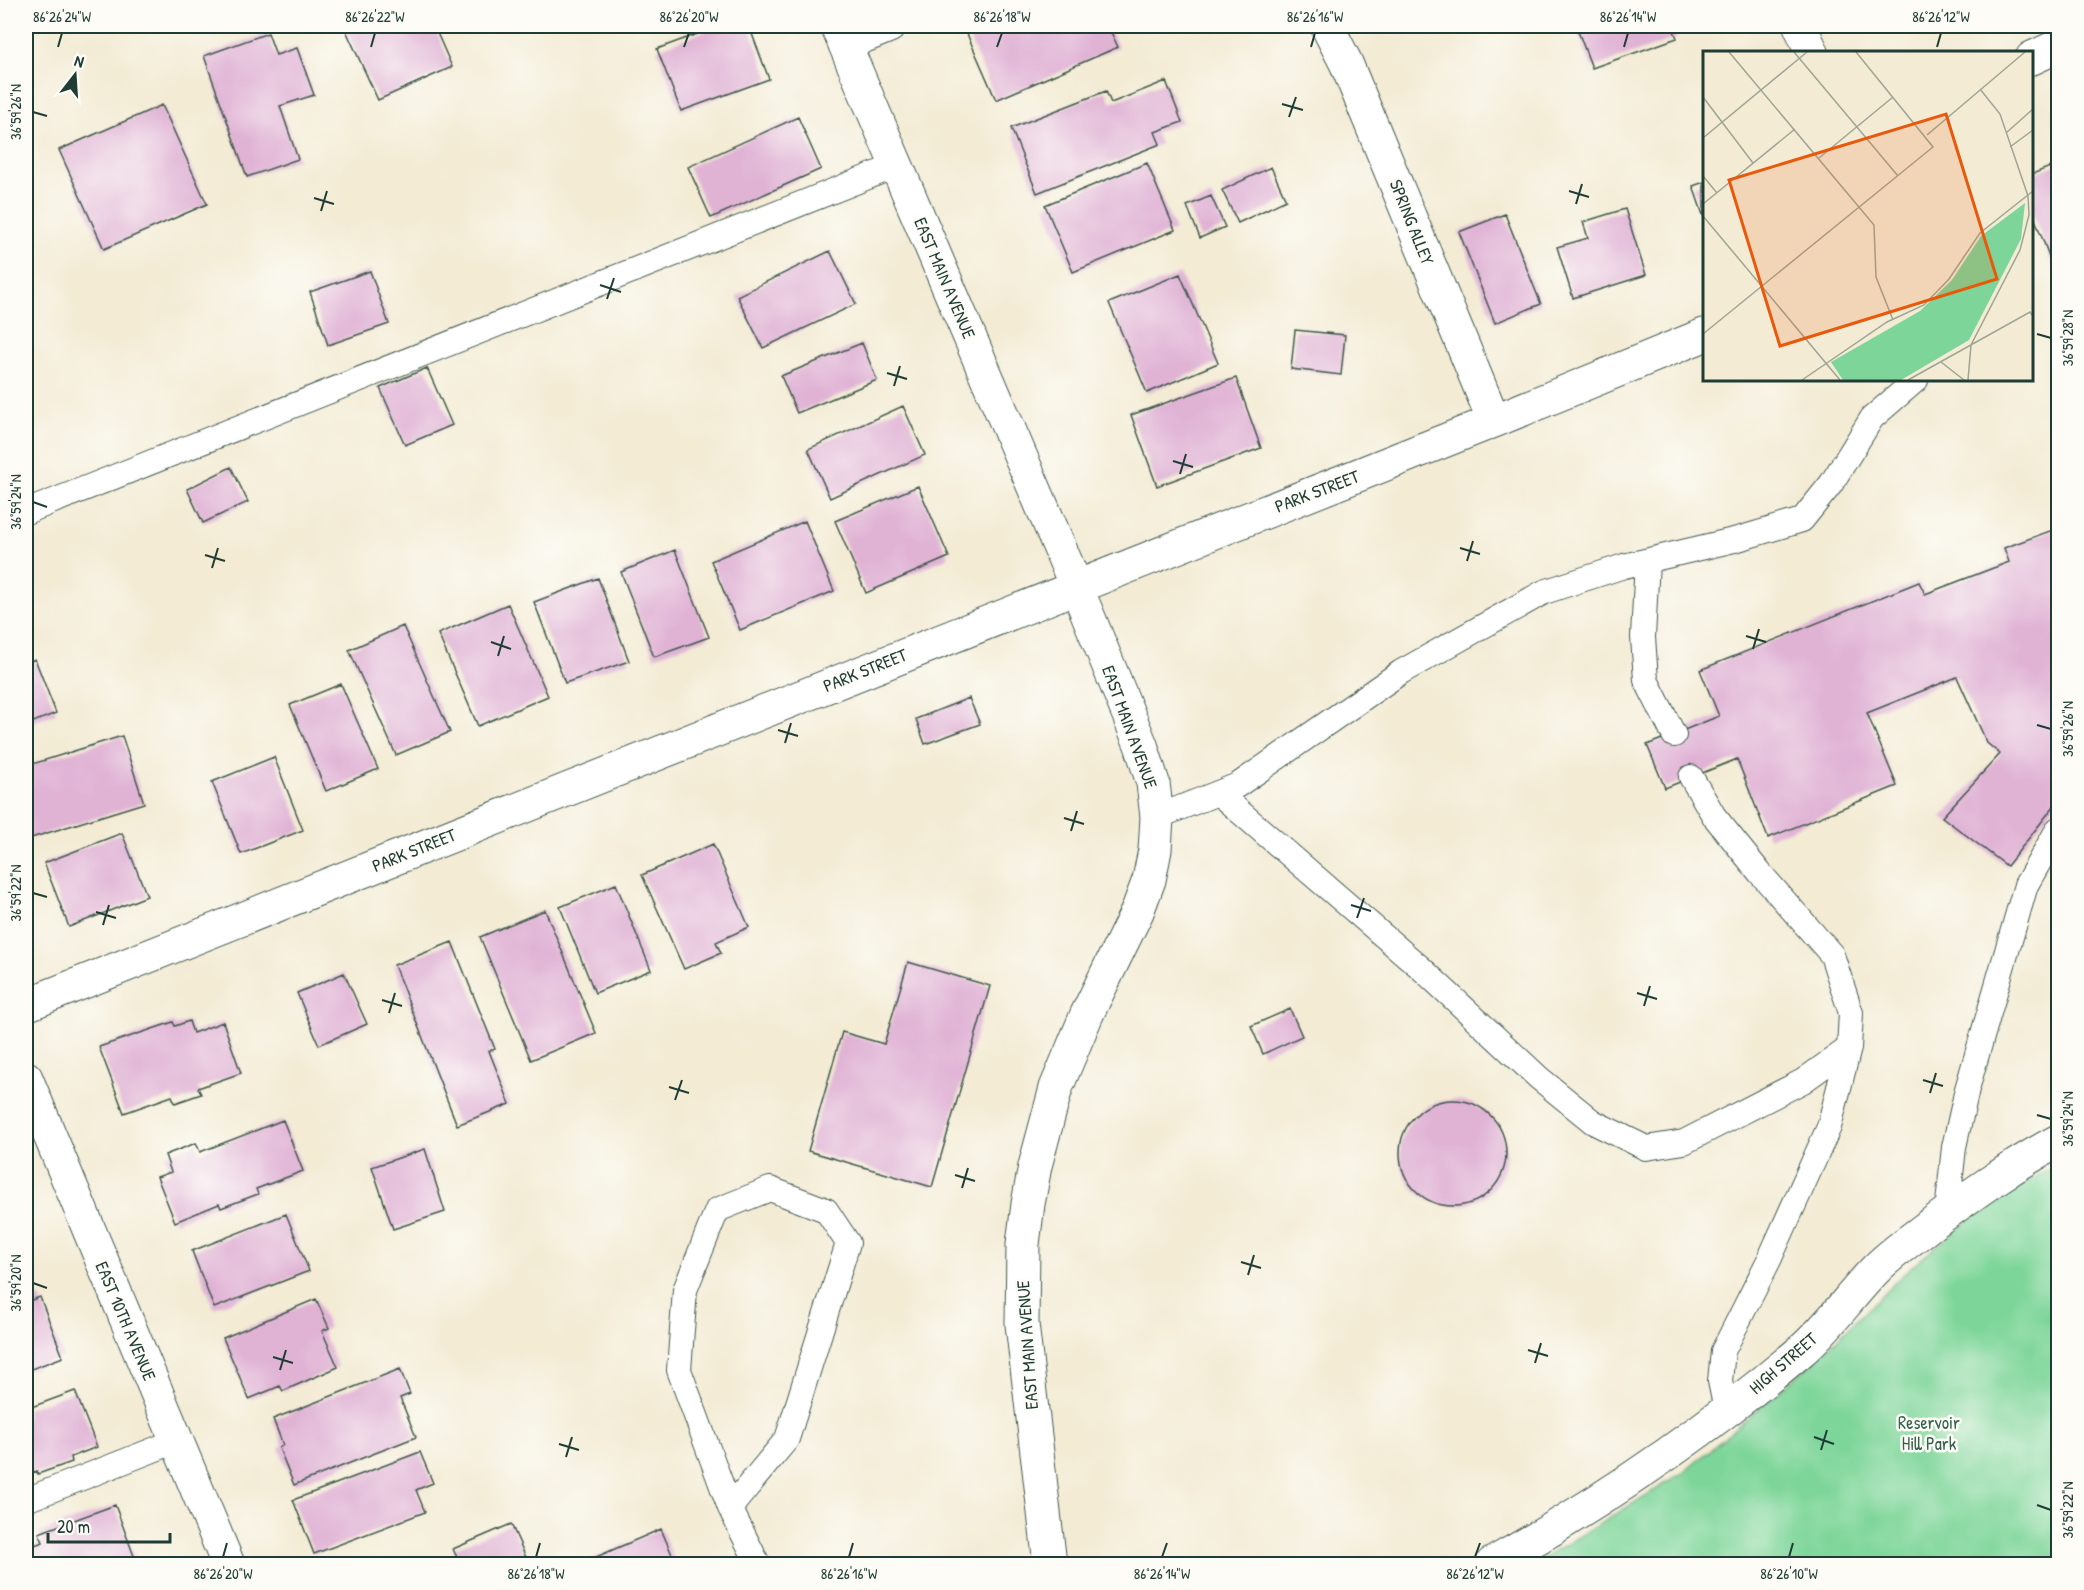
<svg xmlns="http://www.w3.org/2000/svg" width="2084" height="1590" viewBox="0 0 2084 1590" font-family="'Patrick Hand',sans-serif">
	<rect width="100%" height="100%" fill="#fdfcf7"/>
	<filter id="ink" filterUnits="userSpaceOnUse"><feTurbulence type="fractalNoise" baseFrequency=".0167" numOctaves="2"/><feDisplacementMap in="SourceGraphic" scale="12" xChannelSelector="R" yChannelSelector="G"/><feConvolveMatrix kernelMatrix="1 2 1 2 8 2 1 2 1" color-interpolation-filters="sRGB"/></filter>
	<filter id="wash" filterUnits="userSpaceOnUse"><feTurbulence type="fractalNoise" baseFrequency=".008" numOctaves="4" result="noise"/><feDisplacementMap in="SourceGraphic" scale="24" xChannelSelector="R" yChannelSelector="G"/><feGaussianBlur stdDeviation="1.35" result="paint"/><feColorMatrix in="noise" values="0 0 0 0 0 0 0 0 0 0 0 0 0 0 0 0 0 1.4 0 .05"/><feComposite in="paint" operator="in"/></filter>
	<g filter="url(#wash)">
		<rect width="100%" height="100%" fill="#f3ebd4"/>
		<!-- green -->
		<path fill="#7dd599" stroke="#4e8966" stroke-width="1.5" d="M2058 1164V1564H1534L1683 1473 1809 1366 1912 1266 1988 1205Z"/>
		<g id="blocks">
			<!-- building -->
			<path fill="#e0b3d5" d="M344 26H434L452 67 378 100Z
				M719 26H749L769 79 681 111 657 49Z
				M967 26H1108L1118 47 996 100 964 27Z
				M1576 26H1672L1677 38 1592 68Z
				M268 33 276 55 297 48 314 95 280 106 298 159 247 177 204 56Z
				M1166 81 1182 122 1155 132 1160 144 1037 193 1011 128 1106 91 1111 103Z
				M162 105 207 204 104 249 59 150Z
				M798 117 821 169 711 218 688 167Z
				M1147 163 1175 230 1073 272 1045 205Z
				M2058 164V280L2032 211V174Z
				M1271 167 1286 200 1238 223 1222 190Z
				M1704 182V218L1693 186Z
				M1211 196 1225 227 1200 238 1187 206Z
				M1625 209 1646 275 1573 298 1557 247 1588 238 1583 222Z
				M1505 214 1541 304 1495 323 1459 232Z
				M830 251 856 304 763 348 737 296Z
				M370 271 389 324 328 345 310 292Z
				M1180 274 1218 363 1147 393 1109 303Z
				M1295 330 1345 335 1341 375 1291 369Z
				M862 343 877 380 797 413 781 376Z
				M427 368 452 425 405 445 380 388Z
				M1236 378 1261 448 1157 486 1131 415Z
				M903 406 925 455 830 498 808 449Z
				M231 467 248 502 203 523 187 489Z
				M918 486 949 557 866 593 835 521Z
				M805 521 834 591 740 630 711 561Z
				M2058 528V801L2007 866 1942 817 2000 754 1987 743 1957 677 1867 713 1897 786 1768 838 1737 759 1665 788 1647 745 1719 716 1700 670 1919 582 1925 594 2009 562 2004 548Z
				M675 550 709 637 654 657 621 572Z
				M598 578 629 661 565 683 534 602Z
				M508 604 548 696 478 726 438 634Z
				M403 626 450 732 396 755 349 650Z
				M35 659 56 713 26 725V663Z
				M341 684 378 769 326 791 290 705Z
				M969 698 980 724 925 744 916 719Z
				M122 736 144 803 31 838 26 821V766Z
				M274 757 303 830 241 854 212 782Z
				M122 833 147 896 69 927 44 863Z
				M713 844 749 927 716 942 721 953 684 969 642 875Z
				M616 884 651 970 595 993 560 907Z
				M545 910 596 1033 531 1060 480 937Z
				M452 942 495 1049 489 1051 510 1104 457 1125 394 965Z
				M908 962 990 986 932 1187 808 1151 842 1032 884 1044Z
				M344 973 367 1024 319 1045 297 993Z
				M1290 1009 1302 1036 1263 1054 1251 1026Z
				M189 1021 193 1033 223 1022 241 1073 198 1088 201 1094 175 1103 172 1096 124 1113 99 1047 173 1022 175 1026Z
				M1400 1153a53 53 0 1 1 106 0a53 53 0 1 1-106 0Z
				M283 1120 303 1171 256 1189 258 1194 221 1208 219 1204 175 1222 157 1177 171 1172 165 1155 196 1143 200 1152Z
				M425 1149 445 1212 393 1229 372 1167Z
				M286 1214 309 1271 214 1308 192 1251Z
				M40 1297 63 1357 26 1371V1302Z
				M316 1299 329 1328 322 1331 338 1367 283 1391 280 1386 249 1399 223 1338Z
				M400 1369 410 1394 400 1398 416 1437 294 1485 279 1448 283 1445 273 1419Z
				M75 1391 97 1447 71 1457 72 1462 38 1474 37 1471 26 1475V1409Z
				M420 1452 433 1483 416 1490 425 1512 314 1554 293 1500Z
				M115 1505 137 1564H26V1548L43 1542 39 1533Z
				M511 1524 529 1564H460L453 1549Z
				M661 1529 676 1564H580Z"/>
		</g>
	</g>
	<g filter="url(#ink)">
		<use href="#blocks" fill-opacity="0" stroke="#3f574c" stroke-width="1.5"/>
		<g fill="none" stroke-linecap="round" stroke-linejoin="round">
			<defs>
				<path id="service" d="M26 512 898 165
					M1647 561 1643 637 1646 680 1674 735
					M1218 793 1422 969 1539 1078 1593 1122 1646 1148 1684 1142 1803 1081 1849 1048 1851 1013 1832 955 1760 873 1714 816 1691 777
					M1157 817 1238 785 1401 672 1544 592 1624 566 1738 539 1802 520 1831 484 1872 418 1916 380
					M1947 1213 1954 1147 1967 1089 2026 885 2058 829
					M1726 1410 1720 1381 1723 1351 1769 1260 1829 1127 1849 1048
					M26 1500 176 1441
					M730 1508 787 1439 848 1243 826 1210 770 1189 717 1210 685 1290 679 1370 730 1508 758 1564"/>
				<path id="minor" d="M837 26 1076 586 1141 745 1153 783 1157 817 1155 850 1149 880 1137 912 1087 1014 1056 1088 1035 1166 1028 1204 1023 1244 1022 1324 1050 1564
					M1327 26 1346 63 1494 421
					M1800 26 1812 52
					M845 44 889 26
					M2032 58 2058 46
					M26 1005 1494 421 1704 335
					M26 1078 228 1564
					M1492 1564C1601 1503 1705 1432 1801 1351 1828 1328 1849 1297 1874 1271 1890 1254 1911 1240 1930 1225 1971 1195 2013 1165 2058 1141"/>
			</defs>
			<!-- service casing -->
			<use href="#service" stroke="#3f574c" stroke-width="26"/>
			<!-- minor casing -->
			<use href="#minor" stroke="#3f574c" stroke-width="35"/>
			<!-- service -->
			<use href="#service" stroke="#fff" stroke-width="24"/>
			<!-- minor -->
			<use href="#minor" stroke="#fff" stroke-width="33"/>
		</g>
	</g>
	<!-- ticks -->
	<path fill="none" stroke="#1f3d34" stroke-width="2" d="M58 47 62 33M371 47 375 33M684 47 689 33M997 47 1002 33M1311 47 1315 33M1624 47 1628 33M1937 47 1941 33M1282 104 1303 110M33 112 47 116M1289 117 1296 97M1569 191 1589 197M314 198 334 204M1576 204 1582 184M321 211 327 191M600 285 621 292M607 299 614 278M2037 334 2051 338M887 373 907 379M894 386 900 366M1173 461 1193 467M1180 474 1186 454M33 502 47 507M1460 548 1480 554M205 555 225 561M1467 561 1473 541M212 568 218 548M1746 636 1766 642M491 642 511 649M1753 649 1759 629M498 656 504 636M2037 725 2051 729M778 730 798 736M785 743 791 723M1064 818 1084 824M1071 831 1077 811M33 893 47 897M1351 905 1371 911M96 912 116 918M1357 918 1364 898M103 925 109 905M1637 993 1657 999M382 1000 402 1006M1644 1006 1650 986M389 1013 395 993M1923 1080 1943 1086M669 1087 689 1093M1930 1093 1936 1073M675 1100 682 1080M2037 1115 2051 1119M955 1175 975 1181M962 1188 968 1168M1241 1262 1261 1268M1248 1275 1254 1255M33 1283 47 1288M1528 1350 1548 1356M273 1357 293 1363M1535 1363 1541 1343M280 1370 286 1350M1814 1437 1834 1444M559 1444 579 1450M1821 1450 1827 1430M566 1457 572 1437M2037 1505 2051 1510M223 1557 227 1543M536 1557 540 1543M849 1557 853 1543M1162 1557 1167 1543M1475 1557 1480 1543M1789 1557 1793 1543"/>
	<g text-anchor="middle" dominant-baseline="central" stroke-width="5" stroke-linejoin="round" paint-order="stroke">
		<!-- street labels -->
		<g font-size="18" fill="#1f3d34" stroke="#fdfcf7">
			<text transform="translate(1412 222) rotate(68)">SPRING ALLEY</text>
			<text transform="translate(945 278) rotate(67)">EAST MAIN AVENUE</text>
			<text transform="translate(1317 491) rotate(-21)">PARK STREET</text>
			<text transform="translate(865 670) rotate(-22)">PARK STREET</text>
			<text transform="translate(1130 727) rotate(70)">EAST MAIN AVENUE</text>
			<text transform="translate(414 850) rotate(-22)">PARK STREET</text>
			<text transform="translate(126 1321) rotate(67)">EAST 10TH AVENUE</text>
			<text transform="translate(1027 1345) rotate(-94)">EAST MAIN AVENUE</text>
			<text transform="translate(1783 1363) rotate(-41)">HIGH STREET</text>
		</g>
		<!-- park labels -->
		<g font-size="18" fill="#36634d" stroke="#fdfcf7">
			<text x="1929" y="1422">Reservoir<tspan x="1929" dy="21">Hill Park</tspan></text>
		</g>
	</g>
	<!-- overview -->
	<g transform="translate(1703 51)">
		<rect width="330" height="330" fill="#f3ebd4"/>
		<path d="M322 152 318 188 266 289 198 329H140L128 311 217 260 249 229 278 185Z" fill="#7dd599"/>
		<path fill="none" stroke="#9ea594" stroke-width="1.5" d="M26 1 171 174 173 226 190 269M91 1 195 125M0 46 50 112M303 82 330 58M224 84 322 1M0 87 104 1M307 96 330 79M116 107 190 46M0 125 14 142M0 153 92 78M0 165 137 329M0 283 230 96 153 1M238 311 261 329M99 329 184 271 221 254 246 228 277 182 330 140M205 329 327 261 330 265M265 329 268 294 317 199 326 164 325 145 297 63 277 38"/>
		<path fill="#e8590c" fill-opacity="0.15" stroke="#e8590c" stroke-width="3" d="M243 63 294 228 77 295 26 129Z"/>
		<rect width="330" height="330" fill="none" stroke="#1f3d34" stroke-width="3"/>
	</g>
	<!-- margin -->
	<rect width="2084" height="1590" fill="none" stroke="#fdfcf7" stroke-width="66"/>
	<!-- north arrow -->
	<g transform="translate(75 75) rotate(17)" stroke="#fdfcf7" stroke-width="4.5" paint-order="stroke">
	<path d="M0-4.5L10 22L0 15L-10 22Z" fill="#1f3d34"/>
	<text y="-9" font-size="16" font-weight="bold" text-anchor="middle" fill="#1f3d34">N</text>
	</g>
	<!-- scale -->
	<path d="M48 1533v9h122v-9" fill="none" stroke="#1f3d34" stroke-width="3"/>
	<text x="57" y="1533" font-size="18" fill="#1f3d34" stroke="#fdfcf7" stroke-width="4.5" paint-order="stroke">20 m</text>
	<rect x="33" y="33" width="2018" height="1524" fill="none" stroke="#1f3d34" stroke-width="2"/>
	<g font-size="15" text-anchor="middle" fill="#1f3d34">
		<text x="62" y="22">86°26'24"W</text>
		<text x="375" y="22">86°26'22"W</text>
		<text x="689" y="22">86°26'20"W</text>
		<text x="1002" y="22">86°26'18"W</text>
		<text x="1315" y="22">86°26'16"W</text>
		<text x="1628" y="22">86°26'14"W</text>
		<text x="1941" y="22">86°26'12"W</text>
		<text transform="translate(16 112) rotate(-90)" y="5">36°59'26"N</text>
		<text transform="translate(2068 338) rotate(-90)" y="5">36°59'28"N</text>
		<text transform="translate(16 502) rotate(-90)" y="5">36°59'24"N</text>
		<text transform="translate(2068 729) rotate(-90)" y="5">36°59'26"N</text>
		<text transform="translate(16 893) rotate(-90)" y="5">36°59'22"N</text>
		<text transform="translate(2068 1119) rotate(-90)" y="5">36°59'24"N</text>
		<text transform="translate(16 1283) rotate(-90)" y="5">36°59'20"N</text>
		<text transform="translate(2068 1510) rotate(-90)" y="5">36°59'22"N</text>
		<text x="223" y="1579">86°26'20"W</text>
		<text x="536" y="1579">86°26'18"W</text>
		<text x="849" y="1579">86°26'16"W</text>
		<text x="1162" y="1579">86°26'14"W</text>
		<text x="1475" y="1579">86°26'12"W</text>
		<text x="1789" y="1579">86°26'10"W</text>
	</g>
</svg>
